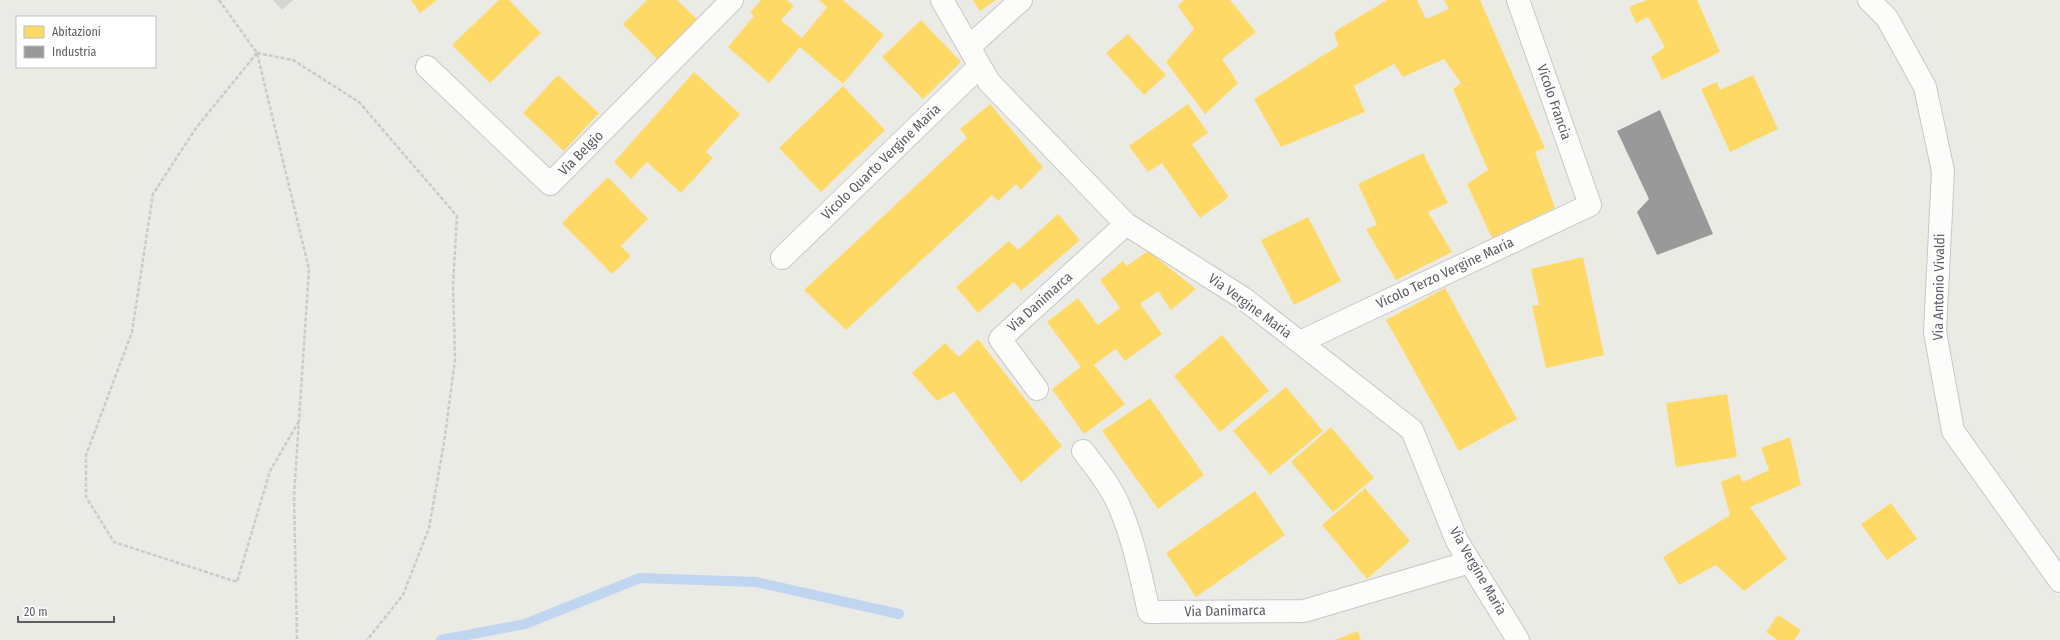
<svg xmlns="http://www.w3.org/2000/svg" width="2060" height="640" viewBox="0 0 2060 640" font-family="'Fira Sans Condensed',sans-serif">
	<rect width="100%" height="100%" fill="#ebebe6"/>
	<!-- homes -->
	<path fill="#ffd966" d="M411 0H436V1L420 13Z
		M499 0H509L541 33 490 83 452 45Z
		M647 0H677L700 22 660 62 623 24Z
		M761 0H787L794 6 781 20 802 38 827 7 819 0H843L884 35 843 84 800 47 769 83 728 47 754 16 750 13Z
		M973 0H996L980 11Z
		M1184 0H1230L1256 32 1222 59 1238 83 1205 114 1166 62 1194 29 1178 6Z
		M1387 0H1417L1426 19 1449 9 1444 0H1480L1545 148 1535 152 1555 208 1492 238 1467 184 1488 170 1453 89 1461 83 1444 59 1403 77 1394 64 1354 86 1365 112 1281 147 1254 99 1338 46 1334 32Z
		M1647 0H1697L1720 52 1662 80 1651 57 1665 47 1648 17 1636 23 1629 7Z
		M921 20 961 62 923 99 882 57Z
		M1128 34 1166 75 1144 95 1106 53Z
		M694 72 740 114 706 152 713 158 681 193 647 162 631 179 614 162Z
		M558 75 599 113 564 151 523 113Z
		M1753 75 1778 129 1730 152 1701 89 1717 82 1720 90Z
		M843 86 885 130 821 192 779 148Z
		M990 104 1043 167 1021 190 1016 184 998 201 992 195 846 330 804 290 967 138 960 129Z
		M1188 104 1208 133 1192 144 1229 197 1200 218 1162 163 1148 172 1129 146Z
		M1423 153 1448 203 1428 212 1452 252 1396 280 1366 229 1377 225 1358 184Z
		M608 177 648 219 621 246 631 256 612 274 562 223Z
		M1058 214 1080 240 1021 291 1014 282 978 313 956 287 1009 241 1018 250Z
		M1308 217 1341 281 1294 305 1261 240Z
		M1148 251 1196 289 1171 310 1158 291 1140 304 1162 334 1125 361 1116 349 1094 365 1125 404 1084 434 1052 389 1081 367 1047 322 1078 298 1098 325 1120 308 1100 280 1123 261 1127 266Z
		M1583 257 1604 355 1546 368 1532 306 1539 305 1531 269Z
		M1445 288 1517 419 1459 451 1386 320Z
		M1222 335 1269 391 1220 432 1174 376Z
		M978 339 1062 446 1021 483 954 392 937 401 912 373 945 343 959 357Z
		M1286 387 1323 431 1270 475 1233 431Z
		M1727 394 1737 457 1676 467 1666 403Z
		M1150 398 1204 475 1158 509 1102 431Z
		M1331 427 1374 478 1333 512 1291 462Z
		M1790 437 1801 485 1750 507 1787 559 1744 591 1716 565 1679 585 1663 557 1730 515 1721 482 1739 474 1743 482 1769 470 1761 448Z
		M1365 488 1410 541 1367 579 1322 525Z
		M1255 491 1285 535 1196 597 1166 553Z
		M1891 503 1917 539 1887 560 1861 524Z
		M1778 615 1801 630 1794 640H1777L1766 632Z
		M1358 631 1361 640H1335Z"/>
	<!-- industry -->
	<path fill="#999" d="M1660 110 1713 234 1657 255 1637 212 1649 199 1617 131Z"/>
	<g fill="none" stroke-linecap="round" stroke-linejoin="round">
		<!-- stream -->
		<path stroke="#c0d5f0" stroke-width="10" d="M441 640 525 624 640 578 756 582 899 614"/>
	</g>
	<!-- building -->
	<path fill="#d5d4d1" d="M273 0H293L282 10Z"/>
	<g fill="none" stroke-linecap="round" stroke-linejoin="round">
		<defs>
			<path id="street" d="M942 0 989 82 1126 224 1243 298 1412 430 1457 541 1518 640
				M969 47 1021 0
				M427 67 550 184 732 0
				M782 258 980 66
				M1300 342 1590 205 1518 0
				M1037 389 1000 339 1126 224
				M1083 451C1097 469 1112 488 1120 508 1134 541 1141 577 1149 612L1304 611 1470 562"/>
			<path id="secondary" d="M1869 0 1887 18 1925 87 1943 171 1935 332 1953 431 2060 581"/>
		</defs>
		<!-- street casing -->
		<use href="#street" stroke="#c7c7c7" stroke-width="24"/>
		<!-- secondary casing -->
		<use href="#secondary" stroke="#c6c7c7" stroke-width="24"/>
		<!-- path -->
		<path stroke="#c9cbca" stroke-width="2.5" stroke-dasharray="4 2" stroke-linecap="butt" d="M219 0 257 53 309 269 294 496 297 640
			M257 53 196 128 153 194 132 332 86 455V497L114 542 237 582 270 471 299 421
			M257 53 293 60 359 102 457 216 453 285 455 360 444 443 429 528 403 595 367 640"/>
		<!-- street -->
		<use href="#street" stroke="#fcfcfb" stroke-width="22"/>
		<!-- secondary -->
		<use href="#secondary" stroke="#fcfcfb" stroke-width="22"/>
	</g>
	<g text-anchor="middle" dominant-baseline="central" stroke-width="4" stroke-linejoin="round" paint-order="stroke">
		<!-- street labels -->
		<g font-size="14" fill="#5c5e63" stroke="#fff">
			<text transform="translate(1554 102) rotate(71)">Vicolo Francia</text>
			<text transform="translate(581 153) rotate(-45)">Via Belgio</text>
			<text transform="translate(881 162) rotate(-44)">Vicolo Quarto Vergine Maria</text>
			<text transform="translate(1445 273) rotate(-25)">Vicolo Terzo Vergine Maria</text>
			<text transform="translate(1939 287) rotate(-89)">Via Antonio Vivaldi</text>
			<text transform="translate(1040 302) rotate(-42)">Via Danimarca</text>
			<text transform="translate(1250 306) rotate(36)">Via Vergine Maria</text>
			<text transform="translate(1478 571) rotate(60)">Via Vergine Maria</text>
			<text transform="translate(1225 611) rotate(-1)">Via Danimarca</text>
		</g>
	</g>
	<!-- legend -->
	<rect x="16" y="16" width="140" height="52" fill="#ffffff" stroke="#bebfc1"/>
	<rect x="24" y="26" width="20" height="12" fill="#ffd966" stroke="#bebfc1"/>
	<text x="52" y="36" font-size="12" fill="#5c5e63">Abitazioni</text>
	<rect x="24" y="46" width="20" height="12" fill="#999999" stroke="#bebfc1"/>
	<text x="52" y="56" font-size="12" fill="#5c5e63">Industria</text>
	<!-- scale -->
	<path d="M18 616v6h96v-6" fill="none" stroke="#5c5e63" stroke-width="2"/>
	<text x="24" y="616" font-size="12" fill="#5c5e63" stroke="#ffffff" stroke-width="3" paint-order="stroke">20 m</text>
</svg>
